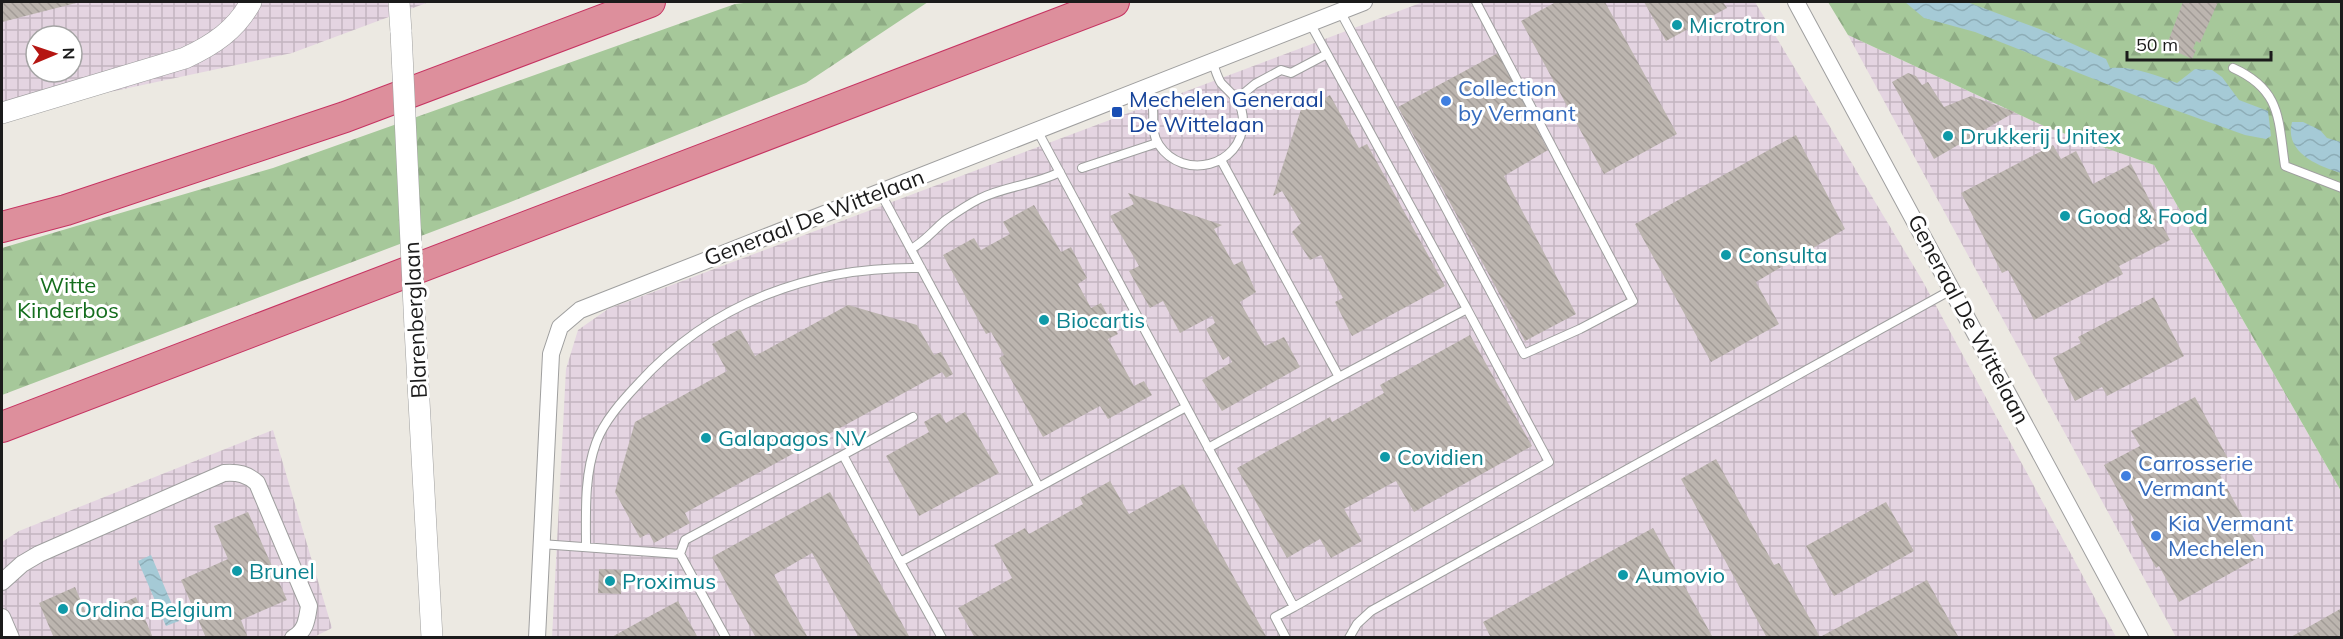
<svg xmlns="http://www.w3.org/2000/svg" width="2343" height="639" viewBox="0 0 2343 639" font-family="Mulish,sans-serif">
	<defs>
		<pattern id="industrial-grid" width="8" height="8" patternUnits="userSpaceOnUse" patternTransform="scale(1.5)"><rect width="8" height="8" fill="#e4d4e1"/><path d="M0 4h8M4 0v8" fill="none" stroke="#c3b5c0"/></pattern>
		<pattern id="forest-firs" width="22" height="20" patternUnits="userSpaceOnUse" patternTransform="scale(1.5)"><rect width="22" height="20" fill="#a6c89a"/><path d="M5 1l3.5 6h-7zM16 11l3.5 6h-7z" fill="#8eab84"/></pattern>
		<pattern id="water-waves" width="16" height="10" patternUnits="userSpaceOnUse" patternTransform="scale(1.5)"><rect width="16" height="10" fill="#a5cad6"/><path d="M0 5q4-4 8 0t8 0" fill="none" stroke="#8dadb7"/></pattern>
		<pattern id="building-back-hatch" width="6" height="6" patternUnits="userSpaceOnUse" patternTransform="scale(1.5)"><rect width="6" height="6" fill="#bcb5af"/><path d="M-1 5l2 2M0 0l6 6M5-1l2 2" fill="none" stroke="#a19b96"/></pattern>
	</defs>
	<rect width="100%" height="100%" fill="#ece9e2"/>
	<!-- industrial -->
	<path fill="url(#industrial-grid)" fill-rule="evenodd" d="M2 2H429L292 53 2 115ZM36 36H72V72H36Z
		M1423 2H1755L1922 280 2116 637 552 638 566 369 578 330 608 309Z
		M1848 35 2046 127 2154 165 2341 491V637H2176Z
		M273 430 332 628 312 638H2V542L19 531Z"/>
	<!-- forest -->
	<path fill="url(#forest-firs)" d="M752 2H928L806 83 513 201 2 395V248L273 168 735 4Z
		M1828 2H2341V491L2154 165 2046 127 1848 35Z"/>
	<!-- water -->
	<path fill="url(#water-waves)" d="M1905 2H1967L2042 30 2106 59 2110 68C2134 66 2155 75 2177 83L2195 69 2212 70 2222 77 2239 100 2268 111 2271 136 2266 139 2245 135 2147 100 1975 32 1924 18Z
		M2292 122H2303L2320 130 2327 138 2341 142V173C2317 166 2284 152 2292 122Z
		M151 555 179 621 166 626 138 561Z"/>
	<!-- building -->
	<path fill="url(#building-back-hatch)" d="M2 2H80L2 22Z
		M1556 2H1605L1677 134 1604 174 1521 21Z
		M1644 2H1723L1727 8 1666 41Z
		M2183 2H2218L2200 43 2196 41 2193 49 2196 50 2192 59 2166 47Z
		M1498 53 1548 150 1504 176 1576 314 1525 341 1398 107Z
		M1908 73 1916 76 1922 85 1928 82 1944 107 1971 96 2015 112 1934 159 1892 82Z
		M1330 95 1359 148 1367 144 1445 286 1352 336 1335 302 1343 298 1321 255 1310 260 1292 232 1301 223 1282 191 1273 196 1305 97 1309 108Z
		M1796 135 1845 229 1756 282 1779 324 1711 362 1635 224Z
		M2053 145 2061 159 2076 151 2093 184 2131 164 2170 240 2119 266 2123 274 2034 320 2008 270 2002 273 1961 193Z
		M1128 193 1222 225 1214 229 1234 265 1242 261 1256 292 1240 302 1265 346 1284 337 1300 367 1222 411 1202 380 1232 362 1229 356 1223 360 1206 329 1215 323 1212 316 1180 333 1163 301 1150 308 1129 271 1139 266 1110 216 1134 204Z
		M1034 205 1061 252 1071 247 1087 278 1078 284 1091 308 1101 303 1118 334 1108 339 1134 386 1144 381 1152 395 1108 419 1100 406 1043 437 999 358 1004 355 991 332 986 334 943 255 974 238 981 250 1010 234 1003 222Z
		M2154 297 2184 356 2107 396 2102 387 2075 401 2053 358 2081 343 2078 337Z
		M848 305 917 325 934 355 941 352 953 374 946 378 942 372 685 513 690 523 654 543 649 533 640 538 615 492 635 422 727 371 712 344 740 329 755 356Z
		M1470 335 1532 446 1414 512 1396 481 1344 509 1362 541 1331 558 1320 539 1287 558 1237 468 1330 417 1332 422 1384 393 1380 385Z
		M2195 397 2233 468 2220 475 2263 555 2179 602 2159 566 2156 568 2131 522 2134 520 2104 465 2140 446 2131 431Z
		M965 412 999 473 919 516 886 456 929 432 924 422 940 413 946 423Z
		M1716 459 1774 565 1779 563 1820 637 1927 580 1959 638H1767L1681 479Z
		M1110 481 1129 514 1183 484 1267 638H975L958 608 1012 578 994 545 1025 528 1029 534 1083 504 1080 498Z
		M830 492 910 638H859L812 553 774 575 808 638H756L712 557Z
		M1886 502 1914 551 1834 596 1806 546Z
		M248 512 287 600 241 620 248 638H206L181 580 228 559 214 526Z
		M1653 528 1713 638H1491L1483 622Z
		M599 569 623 570 621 594 598 593Z
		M75 587 88 618 136 597 153 638H54L39 603Z
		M678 601 698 638H610L637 623Z
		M2342 608V638H2289Z"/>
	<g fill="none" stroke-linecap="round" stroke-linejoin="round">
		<defs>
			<path id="service" d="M1340 11 1524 354 1580 329 1633 301 1476 2
				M1310 23 1467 309 1339 377
				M2233 68C2282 90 2278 120 2285 166L2342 188
				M1145 88C1148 94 1153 102 1153 109 1154 122 1151 133 1159 145 1183 181 1242 167 1243 122 1243 101 1233 96 1221 83 1217 77 1215 68 1212 61
				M1237 99 1255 84 1281 70 1291 73 1327 54
				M1037 130 1294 607 1275 617 1286 638
				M1082 168 1157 143
				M880 192 1039 487 1186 407
				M911 249C926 241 934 229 947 219 957 212 969 204 979 199 1005 186 1035 185 1060 172
				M1208 448 1339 377 1221 160
				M843 455 913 417
				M541 544 680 554 726 638
				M586 547C586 513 584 476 596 443 604 421 622 401 638 384 712 302 813 266 921 268
				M680 554 685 540 843 455 900 562 1039 487
				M900 562 942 638
				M1294 607 1549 462 1467 309
				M1349 638 1357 624 1371 611 1953 289"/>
			<path id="minor" d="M1796 2 2140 638
				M2 582 22 564 39 554 224 473C238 472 247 474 257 483L309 606C307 619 306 631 293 638
				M2 617 11 638
				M537 638 551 354 560 327 580 310 1364 2"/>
			<path id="tertiary" d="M399 2 401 32
				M2 113 185 58C213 45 236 30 251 2
				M415 328 432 638"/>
			<path id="motorway" d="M2 227 66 210 345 117 650 2
				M2 427 1114 2"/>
		</defs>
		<!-- service casing -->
		<use href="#service" stroke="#9f9f9f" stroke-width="10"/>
		<!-- minor casing -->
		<use href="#minor" stroke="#9f9f9f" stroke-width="18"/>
		<!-- tertiary casing -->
		<use href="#tertiary" stroke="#9f9f9f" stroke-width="22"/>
		<!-- motorway casing -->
		<use href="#motorway" stroke="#c63361" stroke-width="32"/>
		<!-- service -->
		<use href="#service" stroke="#fff" stroke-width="8"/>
		<!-- minor -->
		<use href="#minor" stroke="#fff" stroke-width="16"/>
		<!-- tertiary -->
		<use href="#tertiary" stroke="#fff" stroke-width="21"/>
		<!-- motorway -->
		<use href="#motorway" stroke="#dd8f9c" stroke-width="30"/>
		<defs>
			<path id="tertiary-bridge" d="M401 32 415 328"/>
		</defs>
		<!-- tertiary-bridge casing -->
		<use href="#tertiary-bridge" stroke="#9f9f9f" stroke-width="22" stroke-linecap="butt"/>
		<!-- tertiary-bridge -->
		<use href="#tertiary-bridge" stroke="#fff" stroke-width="21"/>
	</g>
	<!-- markers -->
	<g fill="#0f9aa8" stroke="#fff" stroke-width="2">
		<circle cx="1677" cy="25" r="6"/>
		<circle cx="1948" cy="136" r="6"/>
		<circle cx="2065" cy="216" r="6"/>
		<circle cx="1726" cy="255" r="6"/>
		<circle cx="1044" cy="320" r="6"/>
		<circle cx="706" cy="438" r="6"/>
		<circle cx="1385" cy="457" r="6"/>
		<circle cx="237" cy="571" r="6"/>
		<circle cx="1623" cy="575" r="6"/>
		<circle cx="610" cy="581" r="6"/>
		<circle cx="63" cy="609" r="6"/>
	</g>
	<g fill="#3f7fe0" stroke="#fff" stroke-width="2">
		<circle cx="1446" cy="101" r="6"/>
		<circle cx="2126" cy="476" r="6"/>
		<circle cx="2156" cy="536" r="6"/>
	</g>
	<rect fill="#1a4fb4" stroke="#fff" stroke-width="2" x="1111" y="106" width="12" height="12" rx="3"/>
	<g text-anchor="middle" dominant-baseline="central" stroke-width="6" stroke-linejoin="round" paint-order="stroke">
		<!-- culture labels -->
		<g font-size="22" fill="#0d838f" stroke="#fff" text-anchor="start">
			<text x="1689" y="25">Microtron</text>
			<text x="1960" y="136">Drukkerij Unitex</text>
			<text x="2077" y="216">Good &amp; Food</text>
			<text x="1738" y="255">Consulta</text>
			<text x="1056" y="320">Biocartis</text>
			<text x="718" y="438">Galapagos NV</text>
			<text x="1397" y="457">Covidien</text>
			<text x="249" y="571">Brunel</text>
			<text x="1635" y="575">Aumovio</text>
			<text x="622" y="581">Proximus</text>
			<text x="75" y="609">Ordina Belgium</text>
		</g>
		<!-- shop labels -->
		<g font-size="22" fill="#366cbe" stroke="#fff" text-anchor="start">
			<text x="1458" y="88">Collection<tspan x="1458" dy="25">by Vermant</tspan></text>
			<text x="2138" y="463">Carrosserie<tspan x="2138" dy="25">Vermant</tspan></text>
			<text x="2168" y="523">Kia Vermant<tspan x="2168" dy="25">Mechelen</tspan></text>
		</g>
		<!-- transit labels -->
		<g font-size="22" fill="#164399" stroke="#fff" text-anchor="start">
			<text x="1129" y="99">Mechelen Generaal<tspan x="1129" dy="25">De Wittelaan</tspan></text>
		</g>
		<!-- street labels -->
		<g font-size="22" fill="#1b1b1b" stroke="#fff">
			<text transform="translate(814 217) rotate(-21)">Generaal De Wittelaan</text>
			<text transform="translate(1969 319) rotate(62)">Generaal De Wittelaan</text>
			<text transform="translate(415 320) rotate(-93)">Blarenberglaan</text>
		</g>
		<!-- park labels -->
		<g font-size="22" fill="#156e1e" stroke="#fff">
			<text x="68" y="285">Witte<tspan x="68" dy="25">Kinderbos</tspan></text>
		</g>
	</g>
	<!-- border -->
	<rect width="2343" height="639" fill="none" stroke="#1b1b1b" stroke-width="6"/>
	<!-- north arrow -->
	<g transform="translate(54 54) rotate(88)"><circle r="28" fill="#ffffff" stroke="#a4a4a4" stroke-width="1.5"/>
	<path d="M0-4.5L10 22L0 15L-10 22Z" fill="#b51612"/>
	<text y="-9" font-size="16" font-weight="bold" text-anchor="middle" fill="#1b1b1b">N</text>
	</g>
	<!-- scale -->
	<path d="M2127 51v9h144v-9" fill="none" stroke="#1b1b1b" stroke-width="3"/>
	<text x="2136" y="51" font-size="18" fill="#1b1b1b" stroke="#ffffff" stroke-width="4.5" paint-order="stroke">50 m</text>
</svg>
